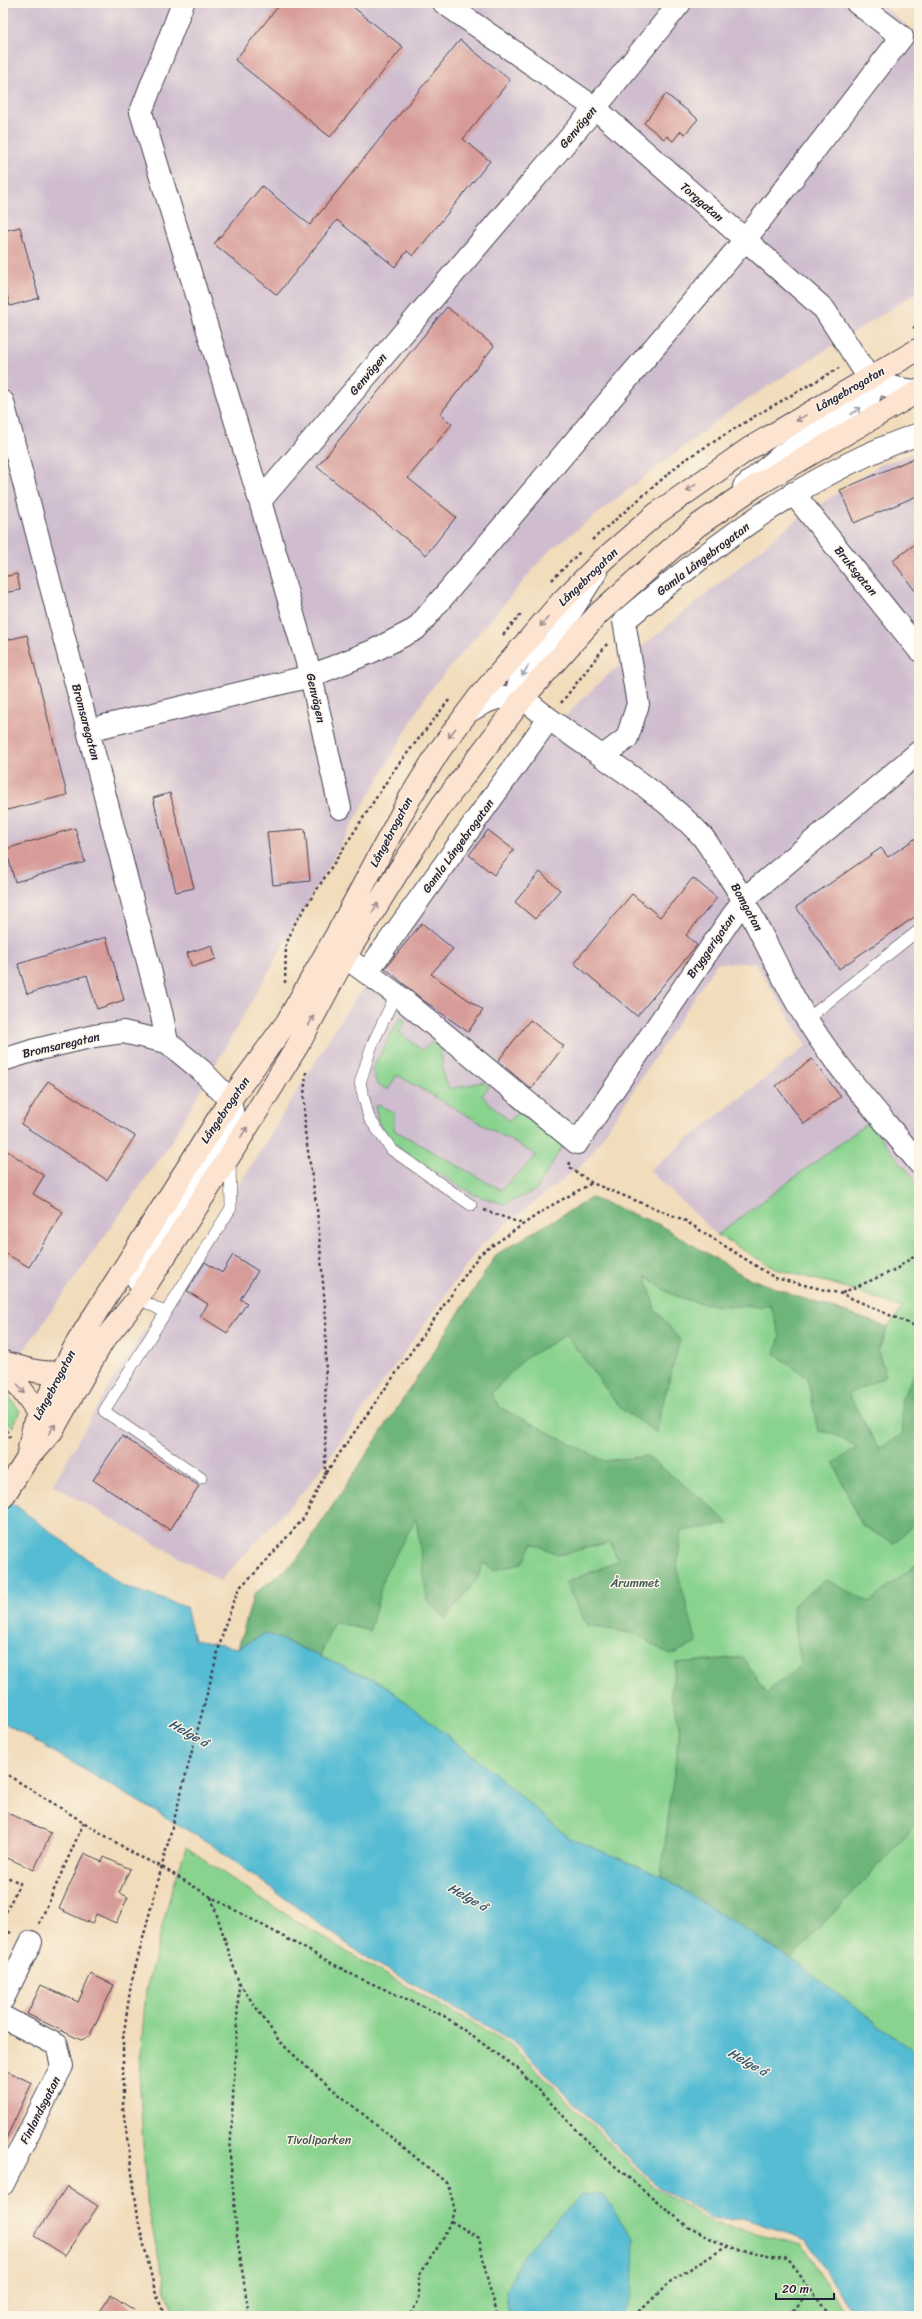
<svg xmlns="http://www.w3.org/2000/svg" width="922" height="2319" viewBox="0 0 922 2319" font-family="Sriracha,sans-serif">
	<rect width="100%" height="100%" fill="#fcf5e5"/>
	<filter id="ink" filterUnits="userSpaceOnUse"><feTurbulence type="fractalNoise" baseFrequency=".025" numOctaves="2"/><feDisplacementMap in="SourceGraphic" scale="8" xChannelSelector="R" yChannelSelector="G"/><feConvolveMatrix kernelMatrix="1 2 1 2 8 2 1 2 1" color-interpolation-filters="sRGB"/></filter>
	<filter id="wash" filterUnits="userSpaceOnUse"><feTurbulence type="fractalNoise" baseFrequency=".012" numOctaves="4" result="noise"/><feDisplacementMap in="SourceGraphic" scale="16" xChannelSelector="R" yChannelSelector="G"/><feGaussianBlur stdDeviation="0.9" result="paint"/><feColorMatrix in="noise" values="0 0 0 0 0 0 0 0 0 0 0 0 0 0 0 0 0 1.4 0 .05"/><feComposite in="paint" operator="in"/></filter>
	<g filter="url(#wash)">
		<rect width="100%" height="100%" fill="#f1dcbb"/>
		<!-- industrial -->
		<path fill="#cfbdcf" d="M3 3H880L919 36V291L731 410 548 552 427 694 170 1144 19 1357 3 1339Z
			M919 451V1186L869 1122 717 1235 649 1170 807 1045 755 963H717L588 1159 481 1245 308 1487 220 1581 53 1485 107 1389 254 1161 345 1013 543 738 603 679 791 524 878 466Z"/>
		<!-- green -->
		<path fill="#89d38f" stroke="#567a65" d="M401 1017 406 1021 399 1032 422 1050 432 1042 441 1049 444 1080 450 1089 482 1082 489 1086 482 1096 509 1121 519 1111 563 1145 536 1190 505 1204 475 1195 425 1166 397 1146 379 1124 375 1106 380 1105 394 1113V1130L501 1190C513 1176 525 1170 536 1155L397 1075 388 1090 377 1084 372 1069Z
			M869 1122 919 1186V1243L914 1247 919 1253V1371L916 1372 919 1399V2168L379 1734 265 1629 634 1216 878 1351 888 1327 902 1308 841 1286 776 1269 717 1235Z
			M3 1388 20 1411 13 1427 3 1419Z
			M186 1847 258 1897 360 1960 510 2044 655 2188 716 2224 802 2244 847 2316H175L165 2288 146 2198 139 2072 146 1990 169 1900Z"/>
		<!-- forest -->
		<path fill="#6eb57a" stroke="#486c5a" d="M591 1198 658 1224 746 1277 796 1296 888 1327 878 1351 886 1376 848 1394 879 1449 903 1434 901 1400 916 1372 919 1371V1519L894 1543 861 1525 834 1463 857 1448 832 1433 818 1431 807 1377 775 1354 780 1336 771 1306C736 1307 697 1308 666 1291 659 1287 653 1281 646 1276L655 1309 680 1340 660 1414 657 1433 621 1409 566 1335 524 1359 491 1394 501 1408 604 1461 646 1456 705 1501 729 1524 681 1531 677 1570 697 1643 670 1655 636 1634 587 1625 565 1583 618 1561 610 1542 559 1555 533 1543 522 1564 494 1570 483 1563 477 1579 445 1619 427 1600 416 1518 384 1576 370 1631 334 1622 320 1657 266 1633 238 1648 254 1594 296 1561 396 1410 497 1254Z
			M919 1562V1821L791 1959 661 1876 680 1725 670 1695 676 1663 743 1657 766 1693 801 1665 792 1606 826 1580 869 1602Z"/>
		<!-- water -->
		<path fill="#55bcd3" stroke="#3c6f87" d="M3 1496 123 1586 186 1607 194 1640 238 1648 266 1633 383 1684 489 1769 568 1837 661 1876 791 1959 919 2055V2316H854L807 2240 743 2218 715 2219 659 2188 513 2041 362 1955 211 1844 3 1722Z
			M582 2194 603 2195 634 2240 632 2295 620 2316H509L506 2291 523 2254Z"/>
		<g id="blocks">
			<!-- building -->
			<path fill="#d79c99" d="M281 3H348L403 47 330 137 235 60Z
				M460 40 510 80 463 139 490 161 413 256 407 251 395 267 337 220 277 295 214 244 262 186 310 225Z
				M666 94 698 119 685 134 681 131 673 141 667 136 664 139 644 123Z
				M20 227 39 298 10 306 3 280V231Z
				M447 307 494 346 440 414 452 424 408 478 456 517 426 555 317 467Z
				M919 456V495L854 523 840 490Z
				M919 541V596L893 561Z
				M17 574 20 590 3 593V577Z
				M27 635 67 795 3 811V641Z
				M170 793 194 888 176 892 153 798Z
				M75 828 85 862 15 882 6 849Z
				M305 829 310 881 273 885 267 832Z
				M488 830 514 850 494 875 469 855Z
				M919 836V914L839 969 796 907 881 848 888 857Z
				M540 872 560 890 535 919 515 902Z
				M693 878 717 898 686 935 697 945 637 1016 574 963 632 894 660 917Z
				M422 923 453 949 431 974 483 1010 468 1032 423 1000 385 968Z
				M106 937 124 1000 97 1009 87 975 27 994 18 964Z
				M212 945 216 959 192 967 187 953Z
				M530 1020 564 1046 531 1089 498 1061Z
				M812 1059 841 1097 804 1124 776 1086Z
				M48 1081 135 1136 107 1180 21 1124Z
				M3 1148 44 1176 33 1194 63 1212 29 1267 3 1252Z
				M233 1255 258 1271 240 1299 247 1303 227 1333 200 1316 208 1304 187 1291 205 1262 222 1273Z
				M122 1436 199 1486 170 1530 93 1480Z
				M3 1811 51 1833 34 1870 3 1856Z
				M84 1853 102 1862 104 1857 130 1869 119 1893 128 1897 116 1923 96 1914 92 1924 59 1909Z
				M91 1974 114 1985 89 2037 81 2040 27 2014 41 1985 78 2002Z
				M3 2069 32 2083 3 2145Z
				M67 2186 98 2206 65 2256 34 2236Z
				M111 2295 143 2316H97Z"/>
		</g>
	</g>
	<g filter="url(#ink)">
		<use href="#blocks" fill-opacity="0" stroke="#413e4e" stroke-width="1"/>
		<g fill="none" stroke-linecap="round" stroke-linejoin="round">
			<defs>
				<path id="lane" d="M396 994 372 1045 360 1083 369 1118 392 1150 471 1205
					M807 1019 919 930
					M138 1298 166 1313
					M201 1478 104 1411 231 1208 230 1161"/>
				<path id="street" d="M183 3 141 112 260 501
					M444 3 595 108 824 309 869 378
					M3 402 162 1016 167 1042
					M744 487 782 455 867 403 871 391 869 378C886 387 900 390 919 391
					M793 493 919 650
					M523 698C580 747 649 780 701 835 708 843 714 854 720 863 749 904 768 950 792 994 825 1056 875 1109 919 1163
					M468 712C486 701 502 693 523 698L518 687 521 678 531 661 568 616 596 572
					M88 730 311 676 373 651 416 629 745 240 902 37 857 3
					M603 756 627 738 638 704 624 621C712 546 808 472 919 434
					M340 808 311 676 260 501 595 108 680 3
					M345 957 396 994 577 1143 744 899 919 752
					M367 972 548 720
					M3 1060 35 1050 94 1036 123 1032 167 1042 201 1070 230 1100 233 1116 228 1130 138 1281
					M3 1999 31 1942
					M3 2017 57 2045 62 2066 3 2184"/>
				<path id="secondary" d="M3 1362C31 1371 44 1375 74 1371
					M3 1364 39 1414
					M27 1459 34 1424 77 1343 230 1100 287 1022 342 925 411 796 439 751 478 698 561 602 604 559 656 514 750 448 919 349
					M3 1497 27 1459 52 1431 103 1341 138 1298 230 1155 301 1040 345 957 399 870 442 805 523 698 599 613 697 526 754 487 919 391"/>
			</defs>
			<!-- lane casing -->
			<use href="#lane" stroke="#413e4e" stroke-width="12"/>
			<!-- street casing -->
			<use href="#street" stroke="#413e4e" stroke-width="24"/>
			<!-- secondary casing -->
			<use href="#secondary" stroke="#413e4e" stroke-width="24"/>
			<!-- path -->
			<path stroke="#413e4e" stroke-width="2.5" stroke-dasharray="3 3" stroke-linecap="butt" d="M913 328 919 325
				M592 540 683 461 755 416 839 368
				M552 580 581 551
				M503 635 522 613
				M561 703 607 644
				M285 983 286 945 294 925 394 770 450 699
				M306 1072 304 1096 305 1132 317 1209 326 1319 325 1474
				M570 1162 569 1167 592 1183 684 1220 775 1278 842 1294 919 1328
				M484 1210 523 1224
				M842 1293 895 1270 919 1252
				M3 1425 10 1437
				M3 1772 136 1855 162 1867 211 1897 355 1976 444 2016 517 2068 598 2152 688 2227 727 2247 788 2259 830 2316
				M3 1875 20 1883 3 1918
				M211 1897 239 1983 230 2155 237 2236 249 2316
				M39 1924 84 1822
				M3 1929 13 1934
				M239 1983 280 2042 313 2073 448 2184 455 2210 443 2239 419 2276V2300L409 2316
				M451 2221 479 2238 488 2282 498 2316
				M165 2316 155 2291 139 2224 123 2108V2039L131 1984 225 1625 239 1588 256 1572 304 1518 325 1474 480 1254 547 1208 592 1183
				M635 2316 672 2280 726 2247
				M790 2316 810 2289"/>
			<!-- lane -->
			<use href="#lane" stroke="#fff" stroke-width="11"/>
			<!-- street -->
			<use href="#street" stroke="#fff" stroke-width="22"/>
			<!-- secondary -->
			<use href="#secondary" stroke="#fde4d1" stroke-width="22"/>
		</g>
		<!-- one-way arrows -->
		<defs><path id="oneway-shaft" d="M-6 0H5M1.5-3L5.5 0L1.5 3" fill="none" stroke-width="1.6" stroke-linecap="round" stroke-linejoin="round"/></defs>
		<g stroke="#9c9ca7">
			<use href="#oneway-shaft" transform="translate(856 411) rotate(-32)"/>
			<use href="#oneway-shaft" transform="translate(525 671) rotate(122)"/>
		</g>
		<g stroke="#9a8d8e">
			<use href="#oneway-shaft" transform="translate(801 418) rotate(149)"/>
			<use href="#oneway-shaft" transform="translate(691 488) rotate(144)"/>
			<use href="#oneway-shaft" transform="translate(544 622) rotate(131)"/>
			<use href="#oneway-shaft" transform="translate(452 733) rotate(127)"/>
			<use href="#oneway-shaft" transform="translate(375 908) rotate(-58)"/>
			<use href="#oneway-shaft" transform="translate(311 1021) rotate(-62)"/>
			<use href="#oneway-shaft" transform="translate(244 1132) rotate(-58)"/>
			<use href="#oneway-shaft" transform="translate(21 1389) rotate(55)"/>
			<use href="#oneway-shaft" transform="translate(52 1429) rotate(-55)"/>
		</g>
	</g>
	<g text-anchor="middle" dominant-baseline="central" stroke-width="3" stroke-linejoin="round" paint-order="stroke">
		<!-- street labels -->
		<g font-size="12" fill="#22223b" stroke="#fcf5e5">
			<text transform="translate(578 127) rotate(-50)">Genvägen</text>
			<text transform="translate(702 202) rotate(41)">Torggatan</text>
			<text transform="translate(368 374) rotate(-50)">Genvägen</text>
			<text transform="translate(850 389) rotate(-30)">Långebrogatan</text>
			<text transform="translate(703 559) rotate(-37)">Gamla Långebrogatan</text>
			<text transform="translate(856 571) rotate(51)">Bruksgatan</text>
			<text transform="translate(588 577) rotate(-44)">Långebrogatan</text>
			<text transform="translate(316 698) rotate(77)">Genvägen</text>
			<text transform="translate(86 722) rotate(75)">Bromsaregatan</text>
			<text transform="translate(391 832) rotate(-62)">Långebrogatan</text>
			<text transform="translate(458 846) rotate(-54)">Gamla Långebrogatan</text>
			<text transform="translate(747 907) rotate(61)">Bomgatan</text>
			<text transform="translate(711 946) rotate(-55)">Bryggerigatan</text>
			<text transform="translate(61 1045) rotate(-13)">Bromsaregatan</text>
			<text transform="translate(225 1110) rotate(-56)">Långebrogatan</text>
			<text transform="translate(54 1385) rotate(-62)">Långebrogatan</text>
			<text transform="translate(40 2110) rotate(-63)">Finlandsgatan</text>
		</g>
		<!-- park labels -->
		<g font-size="12" fill="#415754" stroke="#fcf5e5">
			<text x="635" y="1583">Årummet</text>
			<text x="319" y="2140">Tivoliparken</text>
		</g>
		<!-- water labels -->
		<g font-size="13" font-style="italic" fill="#345870" stroke="#fcf5e5">
			<text transform="translate(189 1733) rotate(30)">Helge å</text>
			<text transform="translate(468 1897) rotate(30)">Helge å</text>
			<text transform="translate(748 2062) rotate(30)">Helge å</text>
		</g>
	</g>
	<!-- margin -->
	<rect width="922" height="2319" fill="none" stroke="#fcf5e5" stroke-width="16"/>
	<!-- scale -->
	<path d="M776 2293v6h58v-6" fill="none" stroke="#22223b" stroke-width="2"/>
	<text x="782" y="2293" font-size="12" fill="#22223b" stroke="#fcf5e5" stroke-width="3" paint-order="stroke">20 m</text>
</svg>
